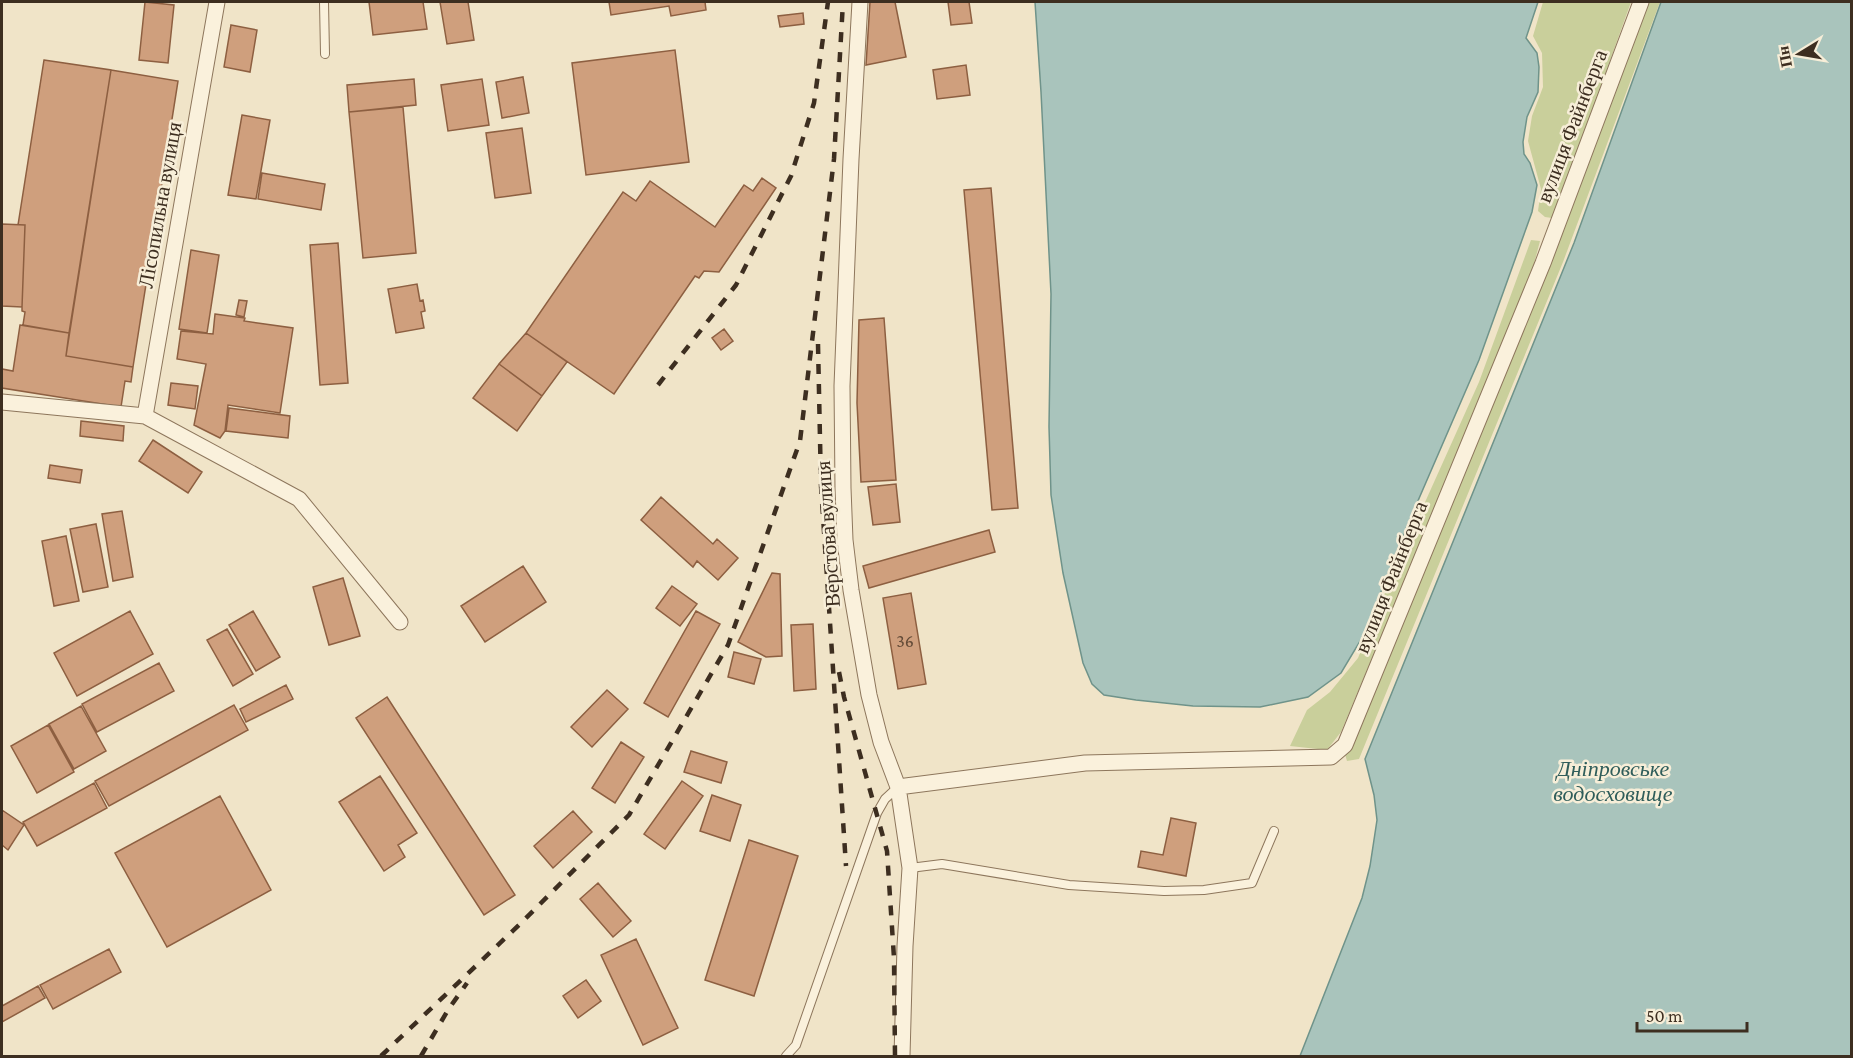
<svg xmlns="http://www.w3.org/2000/svg" width="1853" height="1058" viewBox="0 0 1853 1058" font-family="'Crimson Pro',serif">
	<rect width="100%" height="100%" fill="#f0e4c8"/>
	<!-- green -->
	<path fill="#c9cf9b" d="M1543 2H1631L1558 206 1552 218 1545 217 1538 211 1541 189 1528 141 1532 116 1543 87 1542 53 1533 36Z
		M1645 2H1660L1563 262 1359 759 1347 761 1345 754Z
		M1531 240 1540 241 1534 264 1502 348 1341 732 1327 750 1290 746 1307 710 1330 692 1358 658 1395 569 1479 382Z"/>
	<!-- water -->
	<path fill="#a9c4bc" stroke="#6f938a" stroke-width="1.5" d="M1035 2H1538L1526 38 1537 53 1539 67 1538 92 1527 117 1523 142 1524 154 1530 163 1537 185 1532 212 1479 360 1401 540 1365 633 1341 673 1308 697 1260 707 1193 706 1136 700 1104 695 1092 684 1083 663 1063 573 1051 495 1049 427 1051 294 1041 92Z
		M1661 2H1851V1056H1300L1362 898 1370 866 1377 820 1374 795 1365 759 1574 243Z"/>
	<!-- building -->
	<path fill="#cf9f7d" stroke="#8d5f41" stroke-width="1.5" d="M145 2 174 5 168 63 139 60Z
		M369 2H423L427 29 373 35Z
		M440 2H468L474 40 447 44Z
		M609 2H705L706 10 671 16 669 6 611 15Z
		M870 2H895L906 57 866 65Z
		M948 2H969L972 23 951 25Z
		M803 13 804 24 780 27 778 16Z
		M231 25 257 30 250 72 224 67Z
		M675 50 689 162 586 175 572 63Z
		M44 60 111 70 69 333 23 325 25 312 22 311V307L25 225H18Z
		M966 65 970 95 937 99 933 70Z
		M111 70 178 81 133 367 66 356Z
		M523 77 529 113 502 118 496 82Z
		M414 79 416 105 349 112 347 85Z
		M482 79 489 125 448 131 441 85Z
		M403 107 416 253 363 258 349 112Z
		M242 115 270 120 256 199 228 195Z
		M522 128 531 193 495 198 486 133Z
		M262 173 325 184 321 210 258 199Z
		M762 178 776 188 719 272 704 271 699 278 695 276 614 394 526 333 623 192 636 201 650 181 715 227 744 185 753 191Z
		M991 188 1018 508 992 510 964 190Z
		M2 224 25 225 22 307 2 306Z
		M338 243 348 383 320 385 310 245Z
		M191 250 219 255 207 333 179 329Z
		M417 284 420 301 423 300 425 311 421 312 424 328 396 333 388 289Z
		M239 300 247 301 244 317 236 315Z
		M215 314 245 318 244 321 293 328 280 413 228 405 225 431 220 438 194 425 206 364 177 359 181 331 213 334Z
		M884 318 896 480 861 482 857 403 859 320Z
		M20 325 69 333 66 356 133 367 131 382 125 381 121 407 2 388V369L13 371Z
		M724 329 733 341 721 350 712 338Z
		M526 333 567 362 542 396 499 364Z
		M499 364 542 396 517 431 473 398Z
		M171 383 198 386 195 409 168 405Z
		M229 408 290 416 288 438 226 431Z
		M81 421 124 426 123 441 80 436Z
		M153 440 202 472 188 493 139 461Z
		M50 465 82 470 80 483 48 478Z
		M896 484 900 522 873 525 868 487Z
		M661 497 713 544 717 539 738 558 718 580 697 561 693 567 641 520Z
		M122 511 133 577 113 581 102 514Z
		M96 524 108 587 83 592 70 529Z
		M989 530 995 552 869 588 863 566Z
		M66 536 79 601 54 606 42 541Z
		M523 566 546 602 485 642 461 606Z
		M772 573 780 574 782 656 766 657 738 642Z
		M343 578 360 636 329 645 313 587Z
		M672 586 697 604 680 626 656 608Z
		M911 593 926 684 898 689 883 598Z
		M130 611 153 654 77 696 54 653Z
		M253 611 280 657 256 671 229 625Z
		M696 611 720 624 668 717 644 703Z
		M813 624 816 689 794 691 791 625Z
		M227 629 253 674 233 686 207 640Z
		M734 652 761 659 754 684 728 677Z
		M159 663 174 691 97 732 82 704Z
		M286 685 293 699 246 722 240 709Z
		M607 690 628 709 592 747 571 727Z
		M387 697 515 895 484 915 356 718Z
		M234 705 248 730 109 806 95 781Z
		M81 706 106 751 74 769 49 724Z
		M48 725 74 772 37 793 11 746Z
		M621 742 644 757 615 803 592 788Z
		M691 751 727 762 721 783 684 772Z
		M380 776 417 833 398 845 405 857 384 871 339 802Z
		M682 781 703 796 665 849 644 834Z
		M94 783 107 808 37 846 23 822Z
		M712 795 741 805 730 841 700 831Z
		M220 796 271 890 167 947 115 853Z
		M2 810 24 825 8 850 2 845Z
		M573 811 592 832 553 868 534 846Z
		M1171 818 1196 823 1186 876 1138 867 1141 851 1163 855Z
		M749 840 798 856 754 996 705 980Z
		M598 883 631 921 613 937 580 899Z
		M636 939 678 1028 643 1045 601 955Z
		M109 949 121 972 53 1009 40 985Z
		M586 980 601 1001 578 1018 563 996Z
		M38 986 45 998 2 1022V1006Z"/>
	<g fill="none" stroke-linecap="round" stroke-linejoin="round">
		<defs>
			<path id="lane" d="M324 2 325 54
				M910 868 942 864 1069 885 1164 891 1204 890 1252 883 1274 831
				M786 1056 796 1045 877 813 885 799 898 787"/>
			<path id="street" d="M860 2 851 159 842 386 843 488 845 540 851 590 869 695 881 742 898 787 910 868 905 946 902 1056
				M2 402 145 416 299 499 400 622
				M145 416 217 2
				M898 787 1085 763 1331 757 1345 745 1543 263 1641 2"/>
		</defs>
		<!-- lane casing -->
		<use href="#lane" stroke="#8d765c" stroke-width="10"/>
		<!-- street casing -->
		<use href="#street" stroke="#8d765c" stroke-width="17"/>
		<!-- lane -->
		<use href="#lane" stroke="#faf1dc" stroke-width="8"/>
		<!-- street -->
		<use href="#street" stroke="#faf1dc" stroke-width="15"/>
		<!-- rail -->
		<path stroke="#3d2e20" stroke-width="4.5" stroke-dasharray="10 10" stroke-linecap="butt" d="M818 344 821 486 846 866
			M658 385 736 285 791 176 814 103 828 2
			M839 672 844 697 887 851 894 958 895 1056
			M381 1056 519 925 629 815 728 645 800 441 834 159 843 2
			M421 1056 448 1010 467 983"/>
	</g>
	<g text-anchor="middle" dominant-baseline="central" stroke-width="5" stroke-linejoin="round" paint-order="stroke">
		<!-- number labels -->
		<g font-size="18" fill="#624a37">
			<text x="905" y="641">36</text>
		</g>
		<!-- street labels -->
		<g font-size="21" fill="#3d2e20" stroke="#f7eed8">
			<text transform="translate(1572 126) rotate(-69)">вулиця Файнберга</text>
			<text transform="translate(160 205) rotate(-80)">Лісопильна вулиця</text>
			<text transform="translate(828 534) rotate(-94)">Верстова вулиця</text>
			<text transform="translate(1391 577) rotate(-68)">вулиця Файнберга</text>
		</g>
		<!-- water labels -->
		<g font-size="22" font-style="italic" fill="#2f5d5a" stroke="#f7eed8">
			<text x="1613" y="768">Дніпровське<tspan x="1613" dy="25">водосховище</tspan></text>
		</g>
	</g>
	<!-- border -->
	<rect width="1853" height="1058" fill="none" stroke="#3d2e20" stroke-width="6"/>
	<!-- north arrow -->
	<g transform="translate(1799 54) rotate(259)" stroke="#f7eed8" stroke-width="4.5" paint-order="stroke">
	<path d="M0-4.5L10 22L0 15L-10 22Z" fill="#3d2e20"/>
	<text y="-9" font-size="16" font-weight="bold" text-anchor="middle" fill="#3d2e20">Пн</text>
	</g>
	<!-- scale -->
	<path d="M1637 1022v9h110v-9" fill="none" stroke="#3d2e20" stroke-width="3"/>
	<text x="1646" y="1022" font-size="18" fill="#3d2e20" stroke="#f7eed8" stroke-width="4.5" paint-order="stroke">50 m</text>
</svg>
